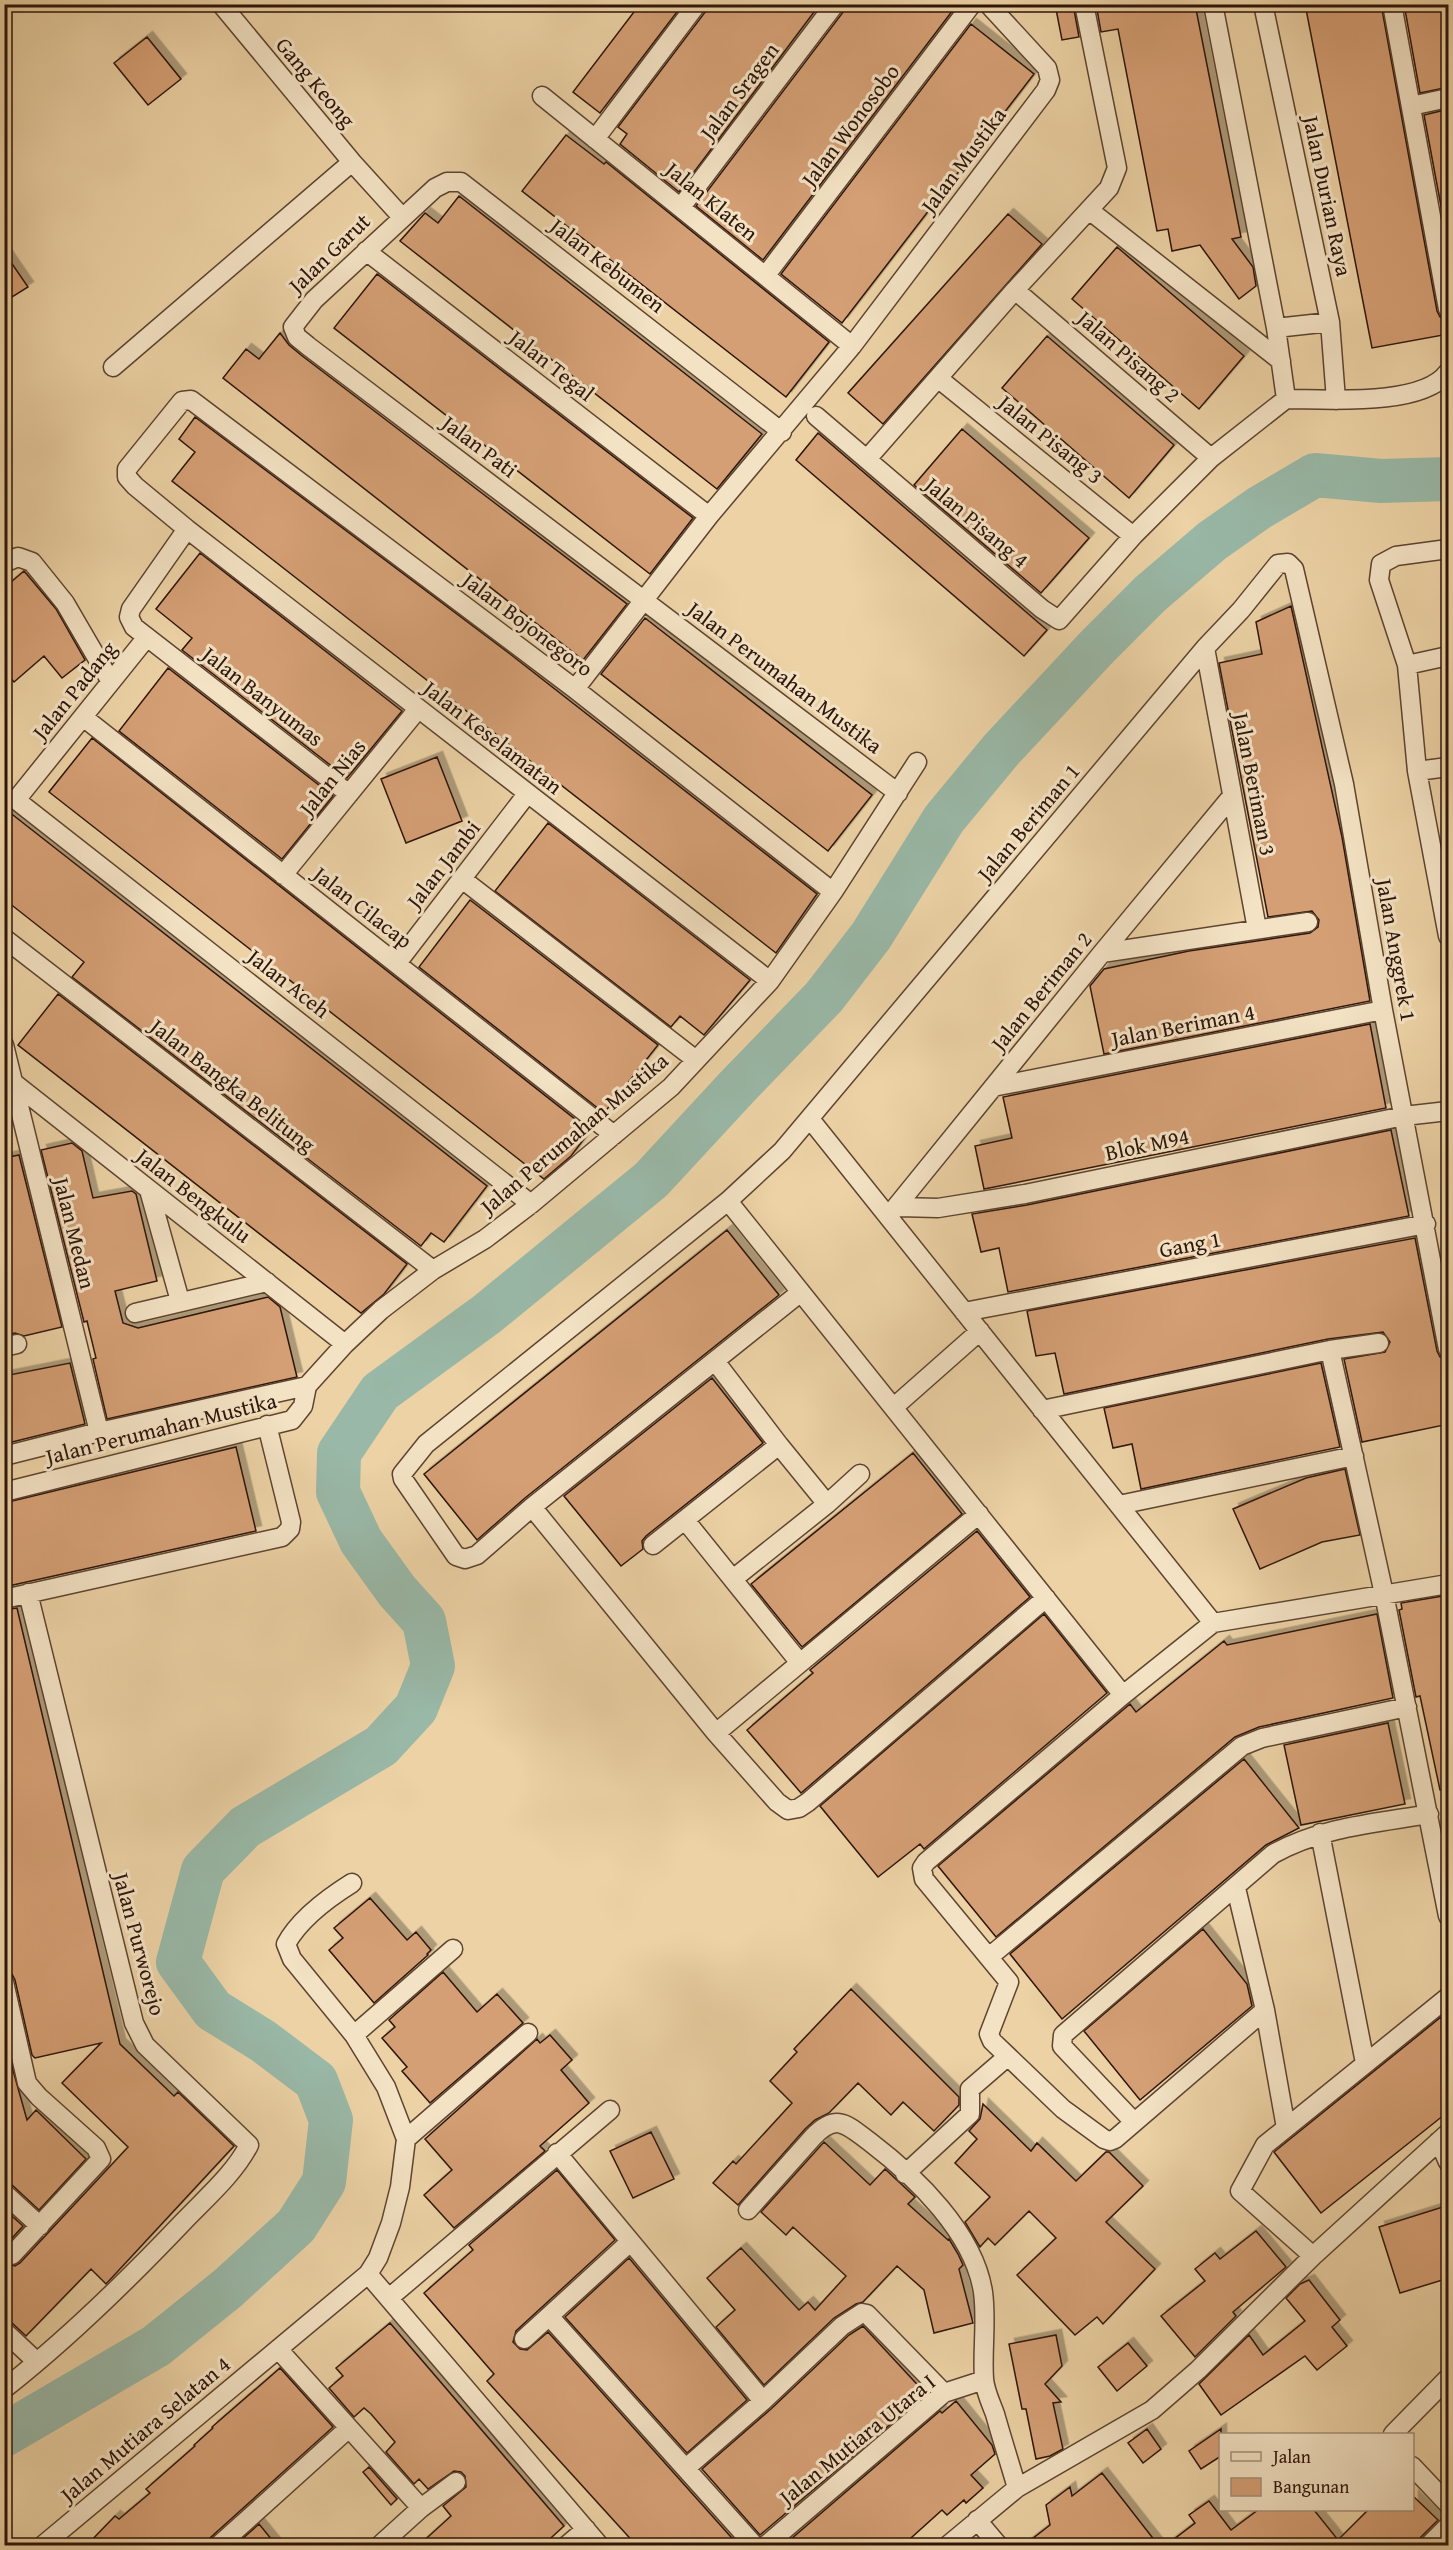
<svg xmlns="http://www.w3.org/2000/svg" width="1453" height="2550" viewBox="0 0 1453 2550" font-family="'Gentium Book Plus',serif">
	<defs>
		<filter id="shadow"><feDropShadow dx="5.5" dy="-5.5" stdDeviation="0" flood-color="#0004"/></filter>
	</defs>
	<rect width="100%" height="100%" fill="#ecd2a5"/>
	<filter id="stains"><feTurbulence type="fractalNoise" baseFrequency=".00333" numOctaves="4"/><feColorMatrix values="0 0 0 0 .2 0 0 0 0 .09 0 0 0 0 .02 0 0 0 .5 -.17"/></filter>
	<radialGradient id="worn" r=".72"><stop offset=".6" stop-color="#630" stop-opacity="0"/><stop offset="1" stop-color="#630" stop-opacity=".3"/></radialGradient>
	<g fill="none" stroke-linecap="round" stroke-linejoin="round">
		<!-- river -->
		<path stroke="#99b8a7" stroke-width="44" d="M4 2435 156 2346 228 2288 296 2226 324 2182 331 2120 316 2081 263 2041 213 2010 178 1962 203 1870 245 1827 381 1746 416 1708 433 1666 424 1621 397 1591 361 1541 338 1492 339 1453 380 1392 487 1314 651 1180 737 1087 824 997 871 936 944 819 1001 750 1097 647 1150 594 1212 541 1259 508 1315 475 1381 481 1448 479"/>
	</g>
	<!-- building -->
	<path fill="#d59f75" stroke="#2d150a" stroke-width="1.5" filter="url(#shadow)" d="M640 4H683L600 113 573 92Z
		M708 4H820L679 192 620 144 627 134 618 127 706 11Z
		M846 4H945L953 10 763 260 696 206 844 11Z
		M1055 4H1073L1079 37 1062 40Z
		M1096 4H1195L1241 237 1232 239 1253 267 1256 286 1239 299 1200 245 1172 251 1168 229 1157 231 1118 29 1101 32Z
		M1305 4H1381L1437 311 1440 317 1448 320 1449 334 1372 348Z
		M1404 4H1449V87L1420 93Z
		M971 24 1034 74 842 323 781 274Z
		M147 37 181 79 148 105 114 63Z
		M1449 109V249L1424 115Z
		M566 135 604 164 606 162 829 342 786 397 522 191Z
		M459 196 762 434 717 489 400 241 425 213 438 223Z
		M1008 214 1042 244 883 424 848 393Z
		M1117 247 1244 356 1199 409 1072 299Z
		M4 252 28 287 4 302Z
		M377 274 693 518 650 574 334 328Z
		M280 333 289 345 301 355 627 604 583 660 223 378 246 349 259 359Z
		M1047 336 1174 445 1129 498 1002 388Z
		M195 417 510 654 817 894 776 953 172 481 195 452 179 439Z
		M962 429 1089 538 1041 593 914 485Z
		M818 433 1047 630 1024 656 796 460Z
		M200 553 402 711 347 778 182 650 192 638 156 609Z
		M24 571 56 609 85 660 62 678 44 656 14 682 4 671V588Z
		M1291 606 1342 837 1370 1001 1104 1054 1090 986 1104 969 1189 951 1310 933 1318 927 1319 920 1312 911 1268 917 1219 663 1262 654 1256 622Z
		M645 618 872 795 828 851 601 674Z
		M168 668 333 796 282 859 119 731Z
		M92 738 590 1131 571 1156 544 1179 49 792Z
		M437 757 462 821 406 843 381 779Z
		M4 808 487 1186 444 1242 431 1233 421 1246 72 977 84 962 4 899Z
		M548 823 750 980 704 1035 680 1016 671 1027 495 891Z
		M470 900 658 1045 604 1113 419 967Z
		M58 994 407 1264 384 1294 361 1313 18 1045Z
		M1370 1024 1386 1108 984 1189 975 1146 1012 1138 1003 1097Z
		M1391 1130 1409 1216 1008 1292 999 1248 981 1252 972 1214 1027 1205Z
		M72 1143 82 1151 93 1198 132 1191 136 1194 157 1281 115 1291 123 1323 138 1328 268 1297 280 1307 297 1377 107 1419 93 1359 96 1358 87 1321 84 1322 41 1150Z
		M19 1155 62 1327 24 1336 15 1333 4 1335V1158Z
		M727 1230 779 1295 525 1498 477 1540 424 1474Z
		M1415 1238 1437 1351 1440 1357 1449 1362V1424L1362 1442 1344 1359 1385 1352 1390 1342 1383 1332 1328 1339 1064 1394 1055 1353 1036 1356 1027 1311Z
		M70 1363 85 1424 4 1444V1376Z
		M1321 1363 1340 1447 1141 1489 1132 1444 1113 1448 1104 1408Z
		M712 1378 763 1443 646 1536 642 1541 643 1549 621 1566 564 1496Z
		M236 1447 256 1531 4 1587V1503Z
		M913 1453 962 1514 802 1647 751 1584Z
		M1345 1469 1360 1535 1322 1542 1260 1569 1233 1509 1306 1478Z
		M977 1531 1030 1597 801 1793 747 1730 813 1673 810 1670Z
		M1449 1595V1789L1440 1790 1420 1696 1416 1697 1399 1610 1402 1609 1401 1603Z
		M17 1608 120 2044 174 2096 178 2092 234 2146 106 2284 91 2269 26 2336 12 2323 4 2320V2263L15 2266 20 2263 128 2147 62 2083 101 2043 35 2058 32 2055 15 1980 12 1974 4 1971V1952H11L4 1913V1610Z
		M1044 1614 1107 1693 924 1849 920 1844 878 1877 820 1806Z
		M1377 1614 1393 1698 1259 1727 1235 1737 996 1937 938 1866 1130 1704 1136 1712 1224 1641 1227 1645Z
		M1388 1723 1405 1804 1301 1825 1284 1745Z
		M1244 1759 1299 1828 1266 1845 1062 2019 1010 1954Z
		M370 1898 407 1940 416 1932 431 1950 427 1954 428 1955 374 2003 329 1950 343 1938 334 1928Z
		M1203 1929 1247 1984 1252 2006 1140 2100 1084 2031Z
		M443 1972 477 2012 497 1994 523 2023 430 2103 402 2071 407 2067 382 2038 395 2027 389 2020Z
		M851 1989 959 2097V2105L934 2131 903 2102 891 2115 858 2083 829 2113 815 2120 805 2129 738 2205 713 2183 733 2161 736 2164 792 2103 770 2081 797 2052 794 2049Z
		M1441 2017 1449 2027V2111L1321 2213 1274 2152Z
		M550 2035 572 2060 561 2070 589 2103 540 2146 545 2151 454 2228 424 2195 452 2170 425 2139 537 2039 540 2043Z
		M9 2056 27 2120 36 2110 86 2159 39 2210 12 2185 4 2182V2057Z
		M983 2104 1031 2151 1037 2143 1076 2181 1106 2152H1109L1143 2186 1106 2222 1155 2269 1103 2324 1097 2317 1075 2335 1017 2275 1056 2238 1029 2211 995 2245 988 2238 980 2247 965 2222 990 2197 955 2163 977 2139 969 2131 980 2119Z
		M651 2132 674 2179 633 2198 610 2151Z
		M824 2142 870 2185 885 2169 915 2197 908 2204 948 2240 949 2239 958 2254 963 2265 959 2269 973 2323 934 2333 924 2290 897 2266 863 2302 856 2304 834 2318 764 2385 716 2327 735 2310 707 2278 741 2248 799 2310 808 2302 815 2310 846 2276 793 2227 786 2235 761 2212Z
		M557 2170 615 2240 516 2331 513 2342 520 2349 527 2350 548 2332 739 2546H637L487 2381 494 2374 424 2293 473 2250 469 2245Z
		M1449 2205V2278L1400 2293 1379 2227Z
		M4 2209 23 2226 4 2247Z
		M1256 2231 1286 2267 1233 2312 1236 2316 1195 2357 1161 2316 1205 2281 1195 2269 1215 2253 1220 2259Z
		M629 2258 747 2400 687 2453 565 2317Z
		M1309 2280 1340 2320 1332 2327 1347 2346 1317 2370 1305 2356 1221 2415 1199 2384 1249 2335 1263 2355 1305 2321 1286 2298 1300 2284Z
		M390 2323 564 2526 542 2546H418L451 2516 443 2506 466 2487 465 2476 461 2472 454 2471 428 2489 419 2479 414 2484 386 2452 395 2442 371 2414 364 2408 354 2417 329 2388 343 2376 336 2368Z
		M863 2326 926 2394 760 2535 702 2469 771 2409 849 2335Z
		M1056 2335 1062 2366 1045 2384 1061 2402 1053 2403 1063 2449 1050 2456 1036 2459 1026 2409H1022L1009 2344Z
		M1128 2343 1147 2366 1117 2391 1098 2367Z
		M280 2368 333 2427 210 2538 207 2546H86L115 2516 119 2519 150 2493 146 2489 195 2446 194 2445 213 2428 212 2427Z
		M956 2401 992 2445 995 2454 971 2475 983 2488 966 2503 964 2500 947 2515 942 2510 902 2546H783L940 2411 942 2413Z
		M1147 2429 1161 2449 1143 2463 1128 2443Z
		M1221 2429V2456L1201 2469 1189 2451Z
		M369 2467 397 2499 391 2505 363 2472Z
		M1102 2473 1159 2546H1023L1050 2525 1046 2505 1070 2487 1072 2496Z
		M1413 2496 1438 2520 1420 2538 1417 2546H1165L1195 2523 1189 2515 1209 2501 1231 2530 1258 2510H1314L1338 2540 1368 2510H1413Z
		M259 2524 277 2546H244L241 2540Z"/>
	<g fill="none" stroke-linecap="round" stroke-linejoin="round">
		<defs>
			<path id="street" d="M221 4 352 162 401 216
				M1213 4 1276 328 1286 399
				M1263 4 1330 322 1336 400
				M1392 4 1448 309
				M542 96 852 346
				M1411 106 1448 98
				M595 139 697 4
				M681 207 835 4
				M1089 210 1281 361
				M366 251 709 516
				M766 275 972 4
				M1015 290 1211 458
				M1276 328 1330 322
				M113 367 352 162
				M939 379 1133 536
				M1286 399C1326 399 1423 407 1448 372
				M816 416 1042 609 1059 620 1133 536 1211 458 1286 399
				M782 432 461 182H447L435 188 314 300 293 327 297 337 308 346 898 793
				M867 459 1015 290 1109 188 1117 168 1084 4
				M187 529 131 609 129 617 134 627 349 794
				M1448 549 1396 556 1381 564 1379 580 1407 665 1417 771 1448 936
				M4 563 18 557 32 562 65 603 111 682
				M1205 648 1257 929
				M1407 665 1448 656
				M575 689 709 516 852 346 1046 90 1050 80 1047 68 988 4
				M83 717 614 1135
				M1417 771 1448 767
				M16 800 531 1204
				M16 800 147 637
				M283 875 418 709
				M462 879 696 1060
				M4 938 433 1270
				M1102 953 1308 922
				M397 963 527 794
				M770 981 187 529 135 486 127 477V469L182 401 191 400 575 689 833 892
				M4 1045 99 1432
				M14 1083 345 1344
				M993 1087 1383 1010
				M810 1119 1213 1623
				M149 1190 180 1301
				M728 1201 1123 1695
				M899 1207 938 1208 1025 1194 1404 1116 1448 1111
				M891 1213 1102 953 1232 796
				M801 1292 532 1507 477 1555 465 1559 456 1556 403 1479 402 1474 426 1444 728 1201 782 1151 1205 648 1241 610 1278 564 1288 563 1294 569 1344 784 1383 1010 1448 1349
				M964 1312 1426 1224
				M135 1313 267 1282
				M4 1347 17 1344
				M1330 1350 1384 1594 1448 1916
				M715 1361 779 1445 827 1504
				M894 1407 980 1331
				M1042 1410 1330 1350 1379 1343
				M4 1456 99 1432 307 1386
				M4 1492 292 1420 303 1406 307 1386 345 1344 381 1310 433 1270 485 1239 531 1204 671 1087 770 981 833 892 917 762
				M1119 1505 1354 1456
				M532 1507 716 1733 777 1802 788 1810 799 1808 808 1802 1046 1598
				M685 1520 800 1663
				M653 1545 779 1445
				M733 1579 827 1504 860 1474
				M4 1599 282 1537 290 1529 291 1522 267 1425
				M716 1733 979 1514
				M1320 1833 1365 2063
				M1236 1888 1265 2010 1286 2128
				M989 1957 1242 1746 1262 1738 1407 1707
				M4 1982 27 2083 39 2097 96 2148 101 2159 12 2255
				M1265 2010 1115 2139 1110 2141 1104 2139 1063 2109 992 2041 989 2034 1009 1982 924 1879 922 1868 926 1862 1123 1695 1213 1623 1448 1584
				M354 2035 453 1949
				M1134 2122 1062 2046 1063 2035 1273 1854C1321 1827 1376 1823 1429 1814
				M406 2139 528 2033
				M1439 2141 1448 2162
				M557 2153 763 2401
				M905 2174 970 2114V2089L1007 2057
				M4 2193 40 2226
				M748 2210 813 2137C837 2112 847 2125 870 2142 916 2177 974 2233 983 2292 987 2321 982 2350 984 2379 985 2391 991 2403 995 2414 1002 2439 1010 2464 1017 2488
				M1313 2256 1240 2191 1265 2145 1448 1997
				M368 2274 600 2546
				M389 2298 610 2110
				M549 2316 755 2546
				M4 2331 37 2362
				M524 2339 630 2242
				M278 2349 421 2508
				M4 2389C69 2338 127 2281 184 2221 206 2198 234 2174 249 2145L145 2045 134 2023 28 1593
				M1393 2434 1448 2378
				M1412 2466 1448 2504
				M686 2468 763 2401 842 2326 862 2313 867 2314 944 2393
				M977 2520 999 2546
				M42 2546 368 2274 378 2258 391 2223 400 2187 406 2139 386 2087 354 2035 292 1959 286 1944C299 1920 328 1898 352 1883
				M218 2546 349 2428
				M379 2546 421 2508 456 2482
				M566 2546 586 2529
				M765 2546 944 2393 984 2380
				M947 2546 1017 2488 1152 2410 1198 2370 1313 2256 1448 2133
				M1428 2546 1448 2526"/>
		</defs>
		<!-- street casing -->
		<use href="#street" stroke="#5d4431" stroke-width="21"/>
		<!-- street -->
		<use href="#street" stroke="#f3e2c4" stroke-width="18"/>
	</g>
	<g text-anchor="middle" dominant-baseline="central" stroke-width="6" stroke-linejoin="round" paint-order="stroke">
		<!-- street labels -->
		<g font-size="22" fill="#2d150a" stroke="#f3e2c4">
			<text transform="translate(316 82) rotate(50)">Gang Keong</text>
			<text transform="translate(739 91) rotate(-53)">Jalan Sragen</text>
			<text transform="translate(850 125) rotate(-53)">Jalan Wonosobo</text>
			<text transform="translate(963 160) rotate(-53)">Jalan Mustika</text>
			<text transform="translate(1328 196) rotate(78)">Jalan Durian Raya</text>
			<text transform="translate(712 201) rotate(39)">Jalan Klaten</text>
			<text transform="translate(329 253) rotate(-44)">Jalan Garut</text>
			<text transform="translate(608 265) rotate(38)">Jalan Kebumen</text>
			<text transform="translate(1129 356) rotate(41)">Jalan Pisang 2</text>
			<text transform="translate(552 365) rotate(38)">Jalan Tegal</text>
			<text transform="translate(1051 439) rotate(39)">Jalan Pisang 3</text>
			<text transform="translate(480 446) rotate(37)">Jalan Pati</text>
			<text transform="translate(977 522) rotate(40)">Jalan Pisang 4</text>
			<text transform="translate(528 624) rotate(37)">Jalan Bojonegoro</text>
			<text transform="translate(785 677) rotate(37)">Jalan Perumahan Mustika</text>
			<text transform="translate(74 690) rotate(-51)">Jalan Padang</text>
			<text transform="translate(263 696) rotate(38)">Jalan Banyumas</text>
			<text transform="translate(493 737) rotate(38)">Jalan Keselamatan</text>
			<text transform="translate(332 777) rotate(-51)">Jalan Nias</text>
			<text transform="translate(1255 784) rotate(79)">Jalan Beriman 3</text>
			<text transform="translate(1028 822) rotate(-50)">Jalan Beriman 1</text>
			<text transform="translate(443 864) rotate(-52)">Jalan Jambi</text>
			<text transform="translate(363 907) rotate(38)">Jalan Cilacap</text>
			<text transform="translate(1397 950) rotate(80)">Jalan Anggrek 1</text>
			<text transform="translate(289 983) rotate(38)">Jalan Aceh</text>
			<text transform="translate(1041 991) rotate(-51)">Jalan Beriman 2</text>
			<text transform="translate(1183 1025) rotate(-11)">Jalan Beriman 4</text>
			<text transform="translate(233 1085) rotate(38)">Jalan Bangka Belitung</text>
			<text transform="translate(574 1133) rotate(-40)">Jalan Perumahan Mustika</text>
			<text transform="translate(1147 1144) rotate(-12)">Blok M94</text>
			<text transform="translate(194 1195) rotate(38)">Jalan Bengkulu</text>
			<text transform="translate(75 1233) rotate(76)">Jalan Medan</text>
			<text transform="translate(1190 1244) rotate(-11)">Gang 1</text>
			<text transform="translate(161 1428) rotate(-14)">Jalan Perumahan Mustika</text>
			<text transform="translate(140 1944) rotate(75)">Jalan Purworejo</text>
			<text transform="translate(145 2429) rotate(-40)">Jalan Mutiara Selatan 4</text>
			<text transform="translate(857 2439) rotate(-39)">Jalan Mutiara Utara I</text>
		</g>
	</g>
	<!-- margin -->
	<rect width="1453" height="2550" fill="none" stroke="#ecd2a5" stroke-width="24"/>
	<rect x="6" y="6" width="1441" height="2538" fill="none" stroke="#2d150a" stroke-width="3"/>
	<rect x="12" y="12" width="1429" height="2526" fill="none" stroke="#2d150a" stroke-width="1.5"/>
	<!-- legend -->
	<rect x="1219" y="2433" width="195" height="78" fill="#f3e2c4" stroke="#a4907a" stroke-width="1.5"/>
	<rect x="1231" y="2452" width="30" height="9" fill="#f3e2c4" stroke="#a4907a" stroke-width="1.5"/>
	<text x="1273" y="2463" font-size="18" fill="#2d150a">Jalan</text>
	<rect x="1231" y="2478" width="30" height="18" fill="#d59f75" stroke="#a4907a" stroke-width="1.5"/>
	<text x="1273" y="2493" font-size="18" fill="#2d150a">Bangunan</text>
	<rect width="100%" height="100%" filter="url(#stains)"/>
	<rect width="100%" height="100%" fill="url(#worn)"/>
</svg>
